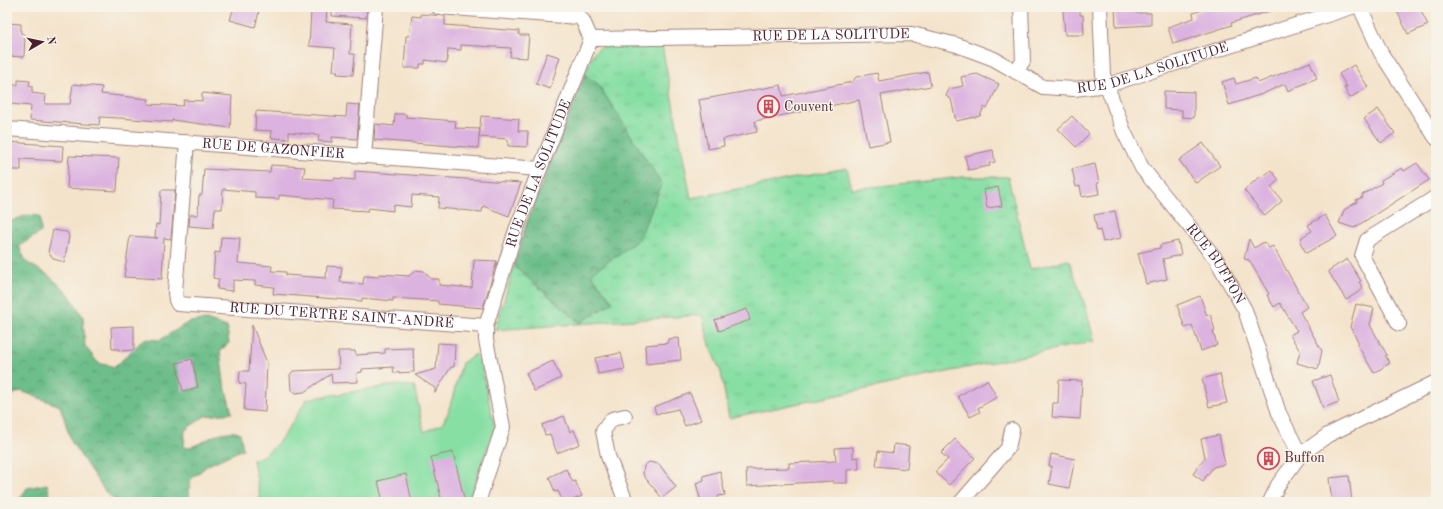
<svg xmlns="http://www.w3.org/2000/svg" width="1443" height="509" viewBox="0 0 1443 509" font-family="'Old Standard TT',serif">
	<defs>
		<pattern id="grass-tufts" width="24" height="20" patternUnits="userSpaceOnUse"><rect width="24" height="20" fill="#87dfa4"/><path d="M3 7l-1-3M5 7V3M7 7l1-3M15 17l-1-3M17 17v-4M19 17l1-3" fill="none" stroke="#76bf8d"/></pattern>
		<pattern id="forest-crowns" width="20" height="18" patternUnits="userSpaceOnUse"><rect width="20" height="18" fill="#6dbe8a"/><path d="M2 6a3 3 0 1 1 6 0M12 15a3 3 0 1 1 6 0" fill="none" stroke="#5c9a71"/></pattern>
	</defs>
	<rect width="100%" height="100%" fill="#f7f3e8"/>
	<filter id="ink" filterUnits="userSpaceOnUse"><feTurbulence type="fractalNoise" baseFrequency=".025" numOctaves="2"/><feDisplacementMap in="SourceGraphic" scale="8" xChannelSelector="R" yChannelSelector="G"/><feConvolveMatrix kernelMatrix="1 2 1 2 8 2 1 2 1" color-interpolation-filters="sRGB"/></filter>
	<filter id="wash" filterUnits="userSpaceOnUse"><feTurbulence type="fractalNoise" baseFrequency=".012" numOctaves="4" result="noise"/><feDisplacementMap in="SourceGraphic" scale="16" xChannelSelector="R" yChannelSelector="G"/><feGaussianBlur stdDeviation="0.9" result="paint"/><feColorMatrix in="noise" values="0 0 0 0 0 0 0 0 0 0 0 0 0 0 0 0 0 1.4 0 .05"/><feComposite in="paint" operator="in"/></filter>
	<g filter="url(#wash)">
		<rect width="100%" height="100%" fill="#f4e3cb"/>
		<!-- grass -->
		<path fill="url(#grass-tufts)" stroke="#687f68" d="M662 46 691 198 847 168 852 189 963 177H1008L1030 269 1069 260 1087 311 1094 341 729 418 721 372 712 352 702 315 495 330 527 222 594 52 601 47Z"/>
		<!-- forest -->
		<path fill="url(#forest-crowns)" stroke="#5c6e5a" d="M585 75 598 84 662 184 639 239 591 274 613 302 580 323 514 266 527 222Z
			M27 215 40 216 41 232 19 246 26 262 48 275 68 293 83 317 85 346 98 363 115 367 144 339 160 340 189 322 206 320 227 327 229 343 220 351 224 383 232 413 205 416 185 430 184 448C206 446 215 427 240 433L243 449 208 465 190 480 189 502H117L106 493 72 443 60 406 21 391 7 397V223Z
			M47 484 52 502H18L27 488Z"/>
		<!-- garden -->
		<path fill="#87dfa4" stroke="#687f68" d="M476 354 482 369 495 428 468 502H261L253 460C279 452 292 421 307 399L396 385 414 386 424 432 442 424 448 413 462 363Z"/>
		<g id="blocks">
			<!-- building -->
			<path fill="#dcb3e0" d="M234 7H255L259 12 255 27 230 20Z
				M313 7H327L326 22 352 24 350 54H355L353 75 337 74 338 71H333L335 48 309 46 311 11H313Z
				M332 7H367L366 18 332 16Z
				M1115 7H1136V13H1151V25L1116 27Z
				M1211 7H1272L1273 10 1231 23 1232 25 1173 44 1168 27 1194 18 1193 13Z
				M1395 7H1419L1428 25 1408 34Z
				M1080 8V15H1083L1084 35H1065L1063 10Z
				M421 14 445 16V25L519 31V35H529L527 58 510 57 511 48 461 45V50L448 49 447 63 425 60V64H420V68H404L406 36H409L412 16 421 17Z
				M7 23 21 24V34H25L24 57 7 56Z
				M547 53 560 57 550 89 536 84Z
				M1310 62 1317 78 1288 91 1285 84 1262 94 1229 105 1222 82 1234 78 1236 84 1256 78 1258 83Z
				M1354 65 1368 87 1350 98 1344 88 1347 87 1339 74Z
				M928 72 931 86 881 95 890 142 868 146 859 100 755 121 757 132 723 139 724 146 708 149 699 100 781 85 783 96 852 82 856 77 877 73 879 81Z
				M977 74 999 84 987 109 984 107 980 116 956 121 951 99 946 96 949 89 963 86 961 77Z
				M18 80 30 81 29 86H32V93L46 95 45 104H70L73 84 102 87 101 94 149 99 148 104 183 106 184 100 202 101V93L232 96 230 128 172 120V122L119 118 100 117 99 125 30 120 31 106 10 104 12 85H18Z
				M1164 91 1194 92V118L1182 117V110L1164 109Z
				M347 104 360 105 357 139 332 137V142L318 141 319 135 289 132V139L271 138 272 131 255 130 256 111 346 117Z
				M1378 109 1395 133 1381 143 1364 119Z
				M395 114H406V117L456 121 455 128 480 129 478 148 374 140 375 124 394 126Z
				M481 116 519 119 518 131H528L527 147 508 146V139L479 137Z
				M1072 116 1089 134 1076 147 1058 129Z
				M7 142 63 146 62 161 21 159V170H7Z
				M1203 143 1220 166 1196 183 1179 160Z
				M993 150 995 162 989 163 990 166 968 170 965 156Z
				M69 156 119 158 117 191 67 188Z
				M1417 163 1429 180 1354 228 1339 223 1344 210 1357 202 1356 200 1363 197 1362 195 1382 183 1381 180 1402 168 1404 171Z
				M1095 164 1099 183H1097L1099 194 1082 197 1080 186 1076 187 1072 169Z
				M271 165 305 167 303 178 334 180V178L355 180V171L521 183 509 216 483 206 482 212 438 208 439 197 412 195 411 207 393 205V211L369 208 368 211 332 209 333 200 279 195V199L255 198V192L223 189 222 209H215L213 228 189 226 190 215H198L199 195H202L204 169 270 172Z
				M1271 170 1279 180 1271 187 1282 201 1265 216 1244 190 1261 176 1263 177Z
				M998 187 1002 206 987 208 984 190Z
				M161 190H175L171 239 164 238 162 279 124 277 130 236 158 238H155L156 224 159 225Z
				M1115 211 1121 238 1103 242 1100 230 1097 231 1094 215Z
				M1325 215 1337 236 1306 253 1300 242 1302 237 1312 231 1308 225Z
				M53 230 67 232 69 237 64 262 54 259 48 252Z
				M221 237 240 238 238 263 272 266 271 271 286 272V275L326 278 327 266 342 267 340 282 363 284 364 276 379 277V274L409 276 416 270 424 271 431 279H439V285L472 288 474 260 497 261 483 308 438 304V301L393 298V301L362 298V301L273 294 274 287 255 285V281L233 280V291L217 289 219 279 213 278 215 252 220 253Z
				M1249 239 1254 248 1264 242 1269 248 1273 246 1307 307 1300 312 1322 351 1318 369 1297 363 1300 351 1290 335 1297 331 1280 303 1274 307 1267 295 1269 294 1249 260 1244 259Z
				M1178 241 1181 255 1163 259 1167 279 1146 284 1138 253 1160 248V245Z
				M1347 259 1361 281 1359 282 1363 289 1346 300 1328 271Z
				M1200 296 1207 316 1210 314 1215 330 1213 331 1217 345 1201 351 1192 325 1185 328 1177 305Z
				M1356 304 1374 308 1370 325 1387 355 1385 356 1390 363 1374 373 1357 344 1359 343 1350 327Z
				M747 309 750 320 719 331 715 320Z
				M252 325 267 363 265 412 244 410 246 384 239 383 240 371H249Z
				M134 326V350L119 351V349H112L111 327Z
				M679 338 681 360 646 364 645 345 668 343V339Z
				M438 343 455 344 454 367H451L435 393V388L415 375 436 369Z
				M413 348 414 372 394 373 393 367 362 369V372L357 373 358 382 332 383 331 374 304 392 296 393 291 390 290 375 293 371 339 369 338 351H355L356 355 385 353V349Z
				M621 353 625 369 598 374 595 358Z
				M192 359 198 387 183 391 176 363Z
				M553 361 561 378 534 391 526 373Z
				M1220 374 1227 403 1209 407 1202 379Z
				M1330 375 1339 402 1323 408 1313 381Z
				M987 380 997 397 978 408 980 412 970 417 958 396Z
				M1059 380 1082 381 1080 419 1052 417 1053 403H1058Z
				M690 393 701 420 685 426 678 409 656 414 654 407Z
				M564 416 570 432 574 430 580 444 557 453 550 434 545 435 542 425Z
				M1219 435 1225 464 1213 467 1203 481 1193 474 1205 457 1201 439Z
				M955 439 975 458 949 485 935 472 948 459 941 453Z
				M894 444 909 446 907 469 876 466 878 451 893 453Z
				M853 447V458L858 457 859 469 847 470V483H833V481L747 486 746 469 789 468V463L836 461 835 448Z
				M453 452 465 502H442L431 457Z
				M1051 454 1075 459 1069 488 1049 484 1052 466H1049Z
				M649 462 659 464 676 487 662 498 643 475 644 466Z
				M566 469 573 482 575 481 582 496 568 502H563L558 491 555 492 549 477Z
				M720 471 725 495 718 496V499L701 502 696 483 704 480 703 476Z
				M406 474 412 502H383L378 481Z
				M1349 476 1352 502H1332L1329 478Z"/>
		</g>
	</g>
	<g filter="url(#ink)">
		<use href="#blocks" fill-opacity="0" stroke="#9f817b" stroke-width="1"/>
		<g fill="none" stroke-linecap="round" stroke-linejoin="round">
			<defs>
				<g id="minor">
					<path d="M438 7 579 17 583 21 591 39"/>
					<path id="s1" d="M1100 7 1103 75 1124 132 1142 168 1216 259 1245 310 1279 413 1300 455"/>
					<path d="M1360 7 1381 53 1436 138"/>
					<path id="s2" d="M591 39 912 34 957 45 994 59 1043 87 1074 89 1108 85 1352 7"/>
					<path d="M1016 72 1023 61 1021 7"/>
					<path id="s3" d="M7 129 540 169"/>
					<path id="s4" d="M187 142 175 292 176 300 178 304 486 326"/>
					<path d="M364 156 376 7"/>
					<path d="M1399 324 1362 256 1367 240 1436 197"/>
					<path d="M625 416 612 419 603 431 608 456 626 502"/>
					<path id="s5" d="M478 502 503 427 486 340V326L516 230 591 39"/>
					<path d="M961 502 1008 448 1012 430"/>
					<path d="M1270 502 1278 485 1300 455 1328 435 1436 382"/>
				</g>
			</defs>
			<!-- minor casing -->
			<use href="#minor" stroke="#9f817b" stroke-width="16"/>
			<!-- minor -->
			<use href="#minor" stroke="#fff" stroke-width="14"/>
		</g>
	</g>
	<!-- icons -->
	<defs>
		<symbol id="building-ring" viewBox="-11 -11 22 22"><circle r="9.5" fill="#f7f3e8" stroke="#d1495b" stroke-width="1.5"/><path d="M-4-6H4V6H1V3H-1V6H-4ZM-2.5-4.3h1.7v1.8h-1.7ZM.8-4.3h1.7v1.8H.8ZM-2.5-1h1.7V.8h-1.7ZM.8-1h1.7V.8H.8Z" fill="#d1495b"/></symbol>
	</defs>
	<g fill-rule="evenodd">
		<use href="#building-ring" x="756" y="94" width="25" height="25"/>
		<use href="#building-ring" x="1256" y="446" width="25" height="25"/>
	</g>
	<g text-anchor="middle" dominant-baseline="central" stroke-width="3" stroke-linejoin="round" paint-order="stroke">
		<!-- street labels -->
		<g font-size="14" fill="#4a1f2b" stroke="#f7f3e8">
			<text stroke="none"><textPath href="#s2" startOffset="240">RUE DE LA SOLITUDE</textPath></text>
			<text stroke="none"><textPath href="#s2" startOffset="576">RUE DE LA SOLITUDE</textPath></text>
			<text stroke="none"><textPath href="#s3" startOffset="267">RUE DE GAZONFIER</textPath></text>
			<text stroke="none"><textPath href="#s5" startOffset="343">RUE DE LA SOLITUDE</textPath></text>
			<text stroke="none"><textPath href="#s1" startOffset="290">RUE BUFFON</textPath></text>
			<text stroke="none"><textPath href="#s4" startOffset="327">RUE DU TERTRE SAINT-ANDRÉ</textPath></text>
		</g>
		<!-- poi labels -->
		<g font-size="14" fill="#4a1f2b" stroke="#f7f3e8" text-anchor="start">
			<text x="784" y="107">Couvent</text>
			<text x="1284" y="458">Buffon</text>
		</g>
	</g>
	<!-- margin -->
	<rect width="1443" height="509" fill="none" stroke="#f7f3e8" stroke-width="24"/>
	<!-- north arrow -->
	<g transform="translate(42 42) rotate(81)" stroke="#f7f3e8" stroke-width="3" paint-order="stroke">
	<path d="M0-3L7 15L0 10L-7 15Z" fill="#4a1f2b"/>
	<text y="-6" font-size="11" font-weight="bold" text-anchor="middle" fill="#4a1f2b">N</text>
	</g>
</svg>
